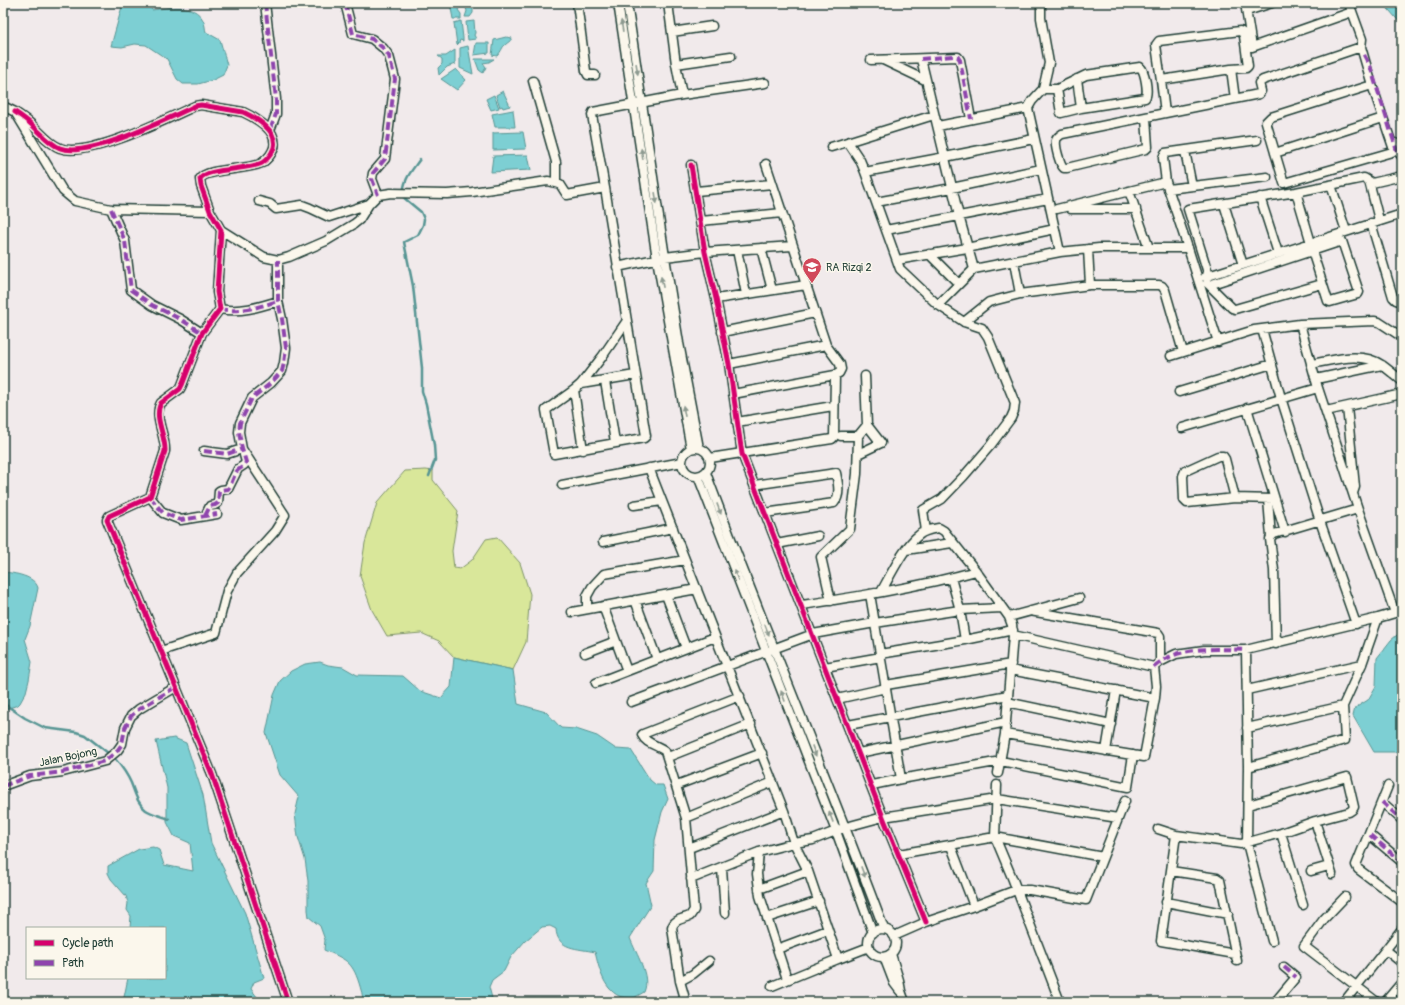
<svg xmlns="http://www.w3.org/2000/svg" width="1405" height="1005" viewBox="0 0 1405 1005" font-family="Pangolin,sans-serif">
	<rect width="100%" height="100%" fill="#f1eaeb"/>
	<filter id="ink" filterUnits="userSpaceOnUse"><feTurbulence type="fractalNoise" baseFrequency=".025" numOctaves="2"/><feDisplacementMap in="SourceGraphic" scale="8" xChannelSelector="R" yChannelSelector="G"/><feConvolveMatrix kernelMatrix="1 2 1 2 8 2 1 2 1" color-interpolation-filters="sRGB"/></filter>
	<g filter="url(#ink)">
		<!-- green -->
		<path fill="#d9e79a" stroke="#7c9267" d="M426 470 433 471V480L458 511 452 551 454 568 460 569 472 560 486 539 497 537 520 563 530 594 526 642 513 670 454 657 439 641 421 633 387 636 372 610 360 576 365 543 377 503 405 471Z"/>
		<!-- water -->
		<path fill="#7dcfd3" stroke="#579593" d="M123 3H145L152 10C168 8 194 2 203 20 205 23 205 29 206 32L220 40 227 65 223 75 213 80 198 84H183L177 79 167 59 146 45 135 44 122 47 111 46Z
			M450 3H460V6L458 10 461 14V19H453Z
			M464 3H473V13L470 17H465L467 11Z
			M1383 3H1402V25Z
			M461 21 463 38V41L460 40 459 43 457 45 454 23Z
			M474 21 475 33 474 35 476 39 468 40 466 22Z
			M506 37 512 38C510 42 508 42 505 45 502 47 502 51 497 56L492 55 494 40Z
			M476 43H489V53L474 55Z
			M468 46 473 74 460 68V48Z
			M455 50V64L447 67 439 75 438 68 442 64V59L438 56H446Z
			M475 59H494L489 62 483 63 486 67 483 73 479 70Z
			M456 69 466 80 457 90 441 79Z
			M503 91 510 106 503 108 502 106 500 107 496 95Z
			M494 95 499 108 491 110 486 99Z
			M513 110 515 127H495L492 114Z
			M523 132 526 149 493 150V133Z
			M528 155 531 170 491 172 493 156Z
			M3 572C14 573 35 576 38 588L30 626 25 639 32 662 29 680 26 692 20 703 18 705 3 710Z
			M1402 631V752H1374L1353 716 1355 708 1368 700 1376 686 1377 658 1391 640Z
			M454 657 513 670 518 704 546 712 561 728 576 729 597 736 616 749 631 750 650 780 656 785H663L668 799 662 812 655 840 654 871 646 883 651 905 630 938C636 954 651 976 644 992L632 999C628 998 623 998 619 996 603 988 599 968 595 952 578 948 557 950 556 929L550 926 542 927 525 941 511 957 504 971 492 980 489 987 493 1002H363C363 995 361 990 359 983 352 961 345 959 324 950L325 940 320 926 309 917 308 910V881L305 859 298 837 295 814 299 797 280 775 266 733 274 695 280 681 291 671 305 664 320 662 328 665 343 667 357 675 403 676 420 691 441 698 451 687Z
			M174 738 186 743 203 795 211 843 245 913 264 978 254 982 251 989 261 1002H123L128 978H165V928H130L131 916 127 910 128 903 126 896 111 879 108 873V866L139 849 153 847 159 850 164 865 193 871 190 843 174 836 167 822V788L156 741Z"/>
		<g fill="none" stroke-linecap="round" stroke-linejoin="round">
			<!-- stream -->
			<path stroke="#579593" stroke-width="2.5" d="M420 159C411 172 403 179 403 197L421 212 424 219 423 225 418 235 404 242 413 286 422 368V391L426 404 434 445 435 460 429 476
				M3 703 25 718 45 728 76 732 85 735 108 753
				M116 760C122 767 127 774 131 783 135 793 137 803 146 810 152 814 162 816 169 819"/>
			<defs>
				<path id="minor" d="M265 3 276 99V114L270 130
					M345 3 353 34 372 39 383 48 389 56 395 79 385 159 373 173 372 179 378 195
					M577 3 586 71 588 75H595
					M618 3 657 259 691 449
					M627 3 665 257 679 343 699 448
					M668 3 676 64 682 95
					M1245 3 1252 47 1352 12
					M1349 3 1362 39 1361 47 1372 85 1394 150 1392 152 1284 183 1266 122 1271 117 1372 85
					M1247 11 1272 3
					M672 32 712 26
					M921 59 959 216 974 269 938 305
					M871 60 958 57 960 60 971 119
					M883 60 925 80
					M676 64 731 56
					M1077 79 1081 108
					M1161 80 1156 45 1159 41 1240 31 1242 32 1244 36 1248 66 1246 68 1231 69
					M533 81 556 162V183
					M1043 89H1057L1086 75 1140 67C1145 71 1149 93 1145 98L1081 108 1061 113 1057 89
					M3 106 15 112 63 191 75 201 111 209 210 211
					M1028 108 1060 252
					M15 112C21 116 27 120 32 125 41 133 49 144 60 148 87 159 169 118 195 106L201 105 243 112C252 116 267 125 272 134 275 140 276 146 272 152 270 156 266 160 262 163 249 170 206 168 200 179L201 186 210 211 221 230 217 292 220 309 202 333 182 385 180 389 161 403C153 417 166 436 165 451L150 497 109 516 107 520 212 774 288 1002
					M1165 113 1161 80 1168 79 1231 69 1235 99
					M1146 118 1148 147 1146 149 1067 168H1064C1060 165 1055 147 1056 141 1056 138 1059 136 1062 134L1259 94 1261 91 1259 83 1263 80 1361 47
					M938 126 1028 108 1032 101 1043 89 1049 63 1041 18V3
					M848 142 860 160 865 172 900 269 938 305 964 322 982 328 988 337 1015 403 1014 411 1011 418 990 446 964 476 942 499 923 510 926 531
					M1395 143 1397 151 1402 156
					M831 147 934 115
					M1185 151 1192 186
					M1275 153 1383 118
					M691 165 705 252 716 299 729 364 742 454 883 817 926 922
					M865 172 945 157 1034 139
					M1369 181 1379 220
					M1331 185 1346 231
					M1168 189 1267 177
					M696 191 772 184
					M1129 191 1149 248
					M1296 192 1311 243
					M1260 197 1278 253
					M259 201 270 204 276 209 302 205 310 208 329 217 369 204
					M876 202 952 188 1041 169
					M1224 204 1243 265
					M111 209 125 241 131 290 152 305 180 319 202 333
					M1057 209 1166 182
					M1071 209H1136
					M701 221 782 213
					M1371 223 1393 297 1396 300 1402 302
					M221 230 264 257 278 260 289 257 326 241 354 224 359 220 369 204 378 195 391 193 447 194 472 192 548 181 560 184 567 195 605 188
					M886 230 1048 199
					M761 248 772 290
					M1088 249 1090 285
					M737 250 746 294
					M929 254 959 284
					M897 260 967 248 1055 229
					M1014 262 1020 294
					M617 267 665 257 705 252 792 246
					M974 269 1060 252 1099 248H1188
					M1209 276 1188 209 1296 192 1364 178 1372 183 1402 176
					M1205 277 1402 214
					M1207 283 1232 308 1235 309 1322 284
					M1209 285 1342 241 1359 292 1358 294 1330 302 1328 301 1312 251
					M716 299 806 285
					M220 309C240 313 259 307 278 301
					M626 322 602 357 581 384 574 390 546 410 554 454 644 438 646 436 605 188 592 115 593 112 682 95 765 83
					M964 322 989 302 1020 294 1090 285H1159L1162 286 1165 290 1183 352
					M1300 324 1318 388 1358 509 1395 613
					M1262 329 1281 398 1320 521 1356 624
					M722 332 815 313
					M1218 342 1188 248 1166 182 1163 158 1165 153 1257 140
					M1171 356 1254 330 1300 324 1374 321 1379 322 1402 337
					M729 364 826 345 766 164
					M1311 364C1335 360 1361 351 1382 365 1389 370 1396 376 1402 381
					M1316 379 1382 365
					M605 381 615 442
					M581 384 635 375
					M574 390 583 450
					M1179 392 1272 364
					M733 394 835 375 839 373 841 369 840 364 826 345
					M1347 407 1355 487 1353 493
					M1247 408 1285 532
					M1326 411 1402 394
					M737 422 833 406
					M1182 428 1318 388
					M841 436H858
					M682 462a14 14 0 1 1 28 0a14 14 0 1 1-28 0Z
					M204 451 227 454 242 449 239 432 240 423 252 398 271 383 282 371 284 363 286 348 282 319 278 301V260
					M858 454 881 443 867 425
					M710 458 832 439 834 437 835 375
					M649 468 784 811 794 843 808 871 838 959 869 947
					M706 473C763 626 827 776 884 929
					M698 476 836 831 873 933
					M562 485 682 462
					M754 485 836 473C838 483 841 495 834 503L765 513
					M150 497 163 513 181 520 217 514
					M1235 498 1225 459 1223 456H1218L1185 471 1183 476 1184 500 1187 503 1235 498 1274 499
					M1268 499 1271 537
					M634 505 662 501
					M205 516 210 506 215 505 218 503 219 491 221 490 228 489 238 469 244 465 246 462 244 455
					M603 542 673 528
					M777 544 818 536
					M906 550 952 543
					M951 578 960 610 1002 608
					M881 592C890 576 905 545 919 535 924 530 933 529 939 528L944 531 976 571 1009 617 1012 625 1013 635 1005 734 998 773
					M870 594 901 779
					M666 595 686 648
					M635 600 657 659
					M831 601 821 557 850 529 857 474 858 436 867 425 865 376
					M802 605C860 596 919 587 976 571
					M603 606 627 671
					M587 609V596L592 587 604 574 685 560
					M1030 611 1158 633 1160 636V662
					M572 612 697 589
					M1009 617 1079 598
					M1276 644 1274 570 1270 539 1271 537 1274 534 1358 509
					M1246 650 1248 767 1247 843 1272 941
					M161 651 216 633 227 591 237 573 275 531 285 515 242 449
					M585 653 616 641
					M880 654 965 640 1013 630
					M825 667 881 657
					M1154 667 1160 662 1176 654 1204 650H1246L1378 618 1402 611
					M1010 670 1155 698
					M596 683 715 637
					M886 685 1011 664
					M1247 690 1362 664
					M837 699 886 688
					M631 702 813 634 875 623 960 610 965 640
					M1007 702 1111 724
					M848 725 1008 695
					M1247 728 1343 706
					M1005 734 1144 757 1155 698 1156 686 1154 667 1013 635
					M1106 751 1116 690
					M859 753 1006 722
					M668 757 751 724
					M1248 767 1345 740 1343 706 1362 664 1378 618
					M677 785 762 753
					M872 785 901 779 1001 761 1128 787 1133 755
					M997 785 995 837 1013 880 1060 1002
					M3 786 30 776 63 772 105 761 117 751 122 744 125 728 131 716 139 709 176 687
					M1388 786 1356 865 1358 869 1402 902
					M1382 802 1402 820
					M686 818 773 782
					M1315 821 1332 874
					M1158 829 1176 835 1241 844 1281 833 1315 821 1349 812 1352 810 1354 807 1347 777 1248 805
					M1281 833 1303 905
					M1176 835 1161 941 1235 954
					M1370 835 1402 862
					M951 846 974 906
					M689 848 784 811
					M759 852 757 874 760 896 787 979
					M899 854 995 837 1103 857
					M722 868 725 913
					M1171 871 1217 878 1220 880 1237 961
					M1311 871 1329 866
					M691 879 759 852 794 843 813 840 846 827 883 817 997 799 1118 818
					M759 889 808 871
					M1345 897 1324 919 1304 946 1377 1002
					M1166 902 1228 914
					M767 918 819 901
					M868 943a14 14 0 1 1 28 0a14 14 0 1 1-28 0Z
					M894 936 926 922 974 906 1016 890H1030L1086 900 1125 801
					M777 949 828 930
					M1386 950 1402 963
					M891 954 899 980 901 991 905 1002
					M884 957 894 983 900 991
					M680 981 693 974 709 961
					M772 986 838 959
					M683 1002 684 995 680 981 672 928C674 919 683 919 690 916L694 910 686 818 665 751C658 745 646 744 642 735L643 734 740 696
					M1275 1002 1296 977 1284 967
					M1344 1002 1402 929
					M1385 1002 1402 982"/>
			</defs>
			<!-- minor casing -->
			<use href="#minor" stroke="#1f3d34" stroke-width="11"/>
			<!-- minor -->
			<use href="#minor" stroke="#fbf7ec" stroke-width="8"/>
			<!-- quiet -->
			<path stroke="#8e44ad" stroke-width="4" stroke-dasharray="8 4" stroke-linecap="butt" d="M265 3 276 99V114L270 130
				M345 3 353 34 372 39 383 48 389 56 395 79 385 159 373 173 372 179 378 195
				M1364 55 1370 66 1397 151
				M921 59 954 56 958 57 960 60 971 119
				M111 209 125 241 131 290 152 305 180 319 202 333
				M220 309C240 313 259 307 278 301
				M204 451 227 454 242 449 239 432 240 423 252 398 271 383 282 371 284 363 286 348 282 319 278 301V260
				M150 497 163 513 181 520 217 514
				M205 516 210 506 215 505 218 503 219 491 221 490 228 489C232 484 233 477 237 471 240 468 244 467 246 462L242 449
				M1154 667C1178 645 1216 649 1246 650
				M3 786 30 776 63 772 105 761 117 751 122 744 125 728 131 716 139 709 176 687
				M1382 802 1402 820
				M1370 835 1402 862
				M1284 967 1296 977"/>
			<defs>
				<path id="cycleway" d="M15 112C21 116 27 120 32 125 41 133 49 144 60 148 87 159 169 118 195 106L201 105 243 112C252 116 267 125 272 134 275 140 276 146 272 152 270 156 266 160 262 163 249 170 206 168 200 179L201 186 210 211 221 230 217 292 220 309 202 333 182 385 180 389 161 403C153 417 166 436 165 451L150 497 109 516 107 520 212 774 288 1002
					M691 165 705 252 716 299 729 364 742 454 883 817 926 922"/>
			</defs>
			<!-- cycleway casing -->
			<use href="#cycleway" stroke="#fbf7ec" stroke-width="8"/>
			<!-- cycleway -->
			<use href="#cycleway" stroke="#d6006c" stroke-width="5"/>
		</g>
		<!-- one-way arrows -->
		<defs><path id="oneway-solid" d="M-6-.8H1V-3.2L6.5 0L1 3.2V.8H-6Z"/></defs>
		<g fill="#8d9a90">
			<use href="#oneway-solid" transform="translate(622 26) rotate(-99)"/>
			<use href="#oneway-solid" transform="translate(637 69) rotate(81)"/>
			<use href="#oneway-solid" transform="translate(642 154) rotate(-99)"/>
			<use href="#oneway-solid" transform="translate(656 198) rotate(81)"/>
			<use href="#oneway-solid" transform="translate(662 282) rotate(-101)"/>
			<use href="#oneway-solid" transform="translate(684 411) rotate(-100)"/>
			<use href="#oneway-solid" transform="translate(719 509) rotate(69)"/>
			<use href="#oneway-solid" transform="translate(736 575) rotate(-111)"/>
			<use href="#oneway-solid" transform="translate(767 630) rotate(69)"/>
			<use href="#oneway-solid" transform="translate(783 696) rotate(-111)"/>
			<use href="#oneway-solid" transform="translate(814 751) rotate(69)"/>
			<use href="#oneway-solid" transform="translate(831 817) rotate(-111)"/>
			<use href="#oneway-solid" transform="translate(863 872) rotate(69)"/>
		</g>
	</g>
	<!-- icons -->
	<defs>
		<symbol id="school-pin" viewBox="-11 -11 22 30"><path d="M0 17L-7.5 6A9.5 9.5 0 1 1 7.5 6Z" fill="#d1495b" stroke="#fbf7ec"/><path d="M0-5L7-2L0 1L-7-2ZM-4 1L0 2.5L4 1V4Q0 6-4 4Z" fill="#fff"/></symbol>
	</defs>
	<g fill-rule="evenodd">
		<use href="#school-pin" x="801" y="256" width="22" height="30"/>
	</g>
	<g text-anchor="middle" dominant-baseline="central" stroke-width="3" stroke-linejoin="round" paint-order="stroke">
		<!-- poi labels -->
		<g font-size="11" fill="#1f3d34" stroke="#fbf7ec" text-anchor="start">
			<text x="826" y="267">RA Rizqi 2</text>
		</g>
		<!-- street labels -->
		<g font-size="11" fill="#1f3d34" stroke="#fbf7ec">
			<text transform="translate(68 757) rotate(-12)">Jalan Bojong</text>
		</g>
	</g>
	<!-- margin -->
	<rect width="1405" height="1005" fill="none" stroke="#fbf7ec" stroke-width="16"/>
	<rect x="8" y="8" width="1389" height="989" fill="none" stroke="#1f3d34" stroke-width="1.5" filter="url(#ink)"/>
	<!-- legend -->
	<rect x="26" y="927" width="140" height="52" fill="#fbf7ec" stroke="#a3ada2"/>
	<rect x="34" y="940" width="20" height="6" fill="#d6006c" stroke="#a3ada2"/>
	<text x="62" y="947" font-size="12" fill="#1f3d34">Cycle path</text>
	<rect x="34" y="960" width="20" height="6" fill="#8e44ad" stroke="#a3ada2"/>
	<text x="62" y="967" font-size="12" fill="#1f3d34">Path</text>
</svg>
